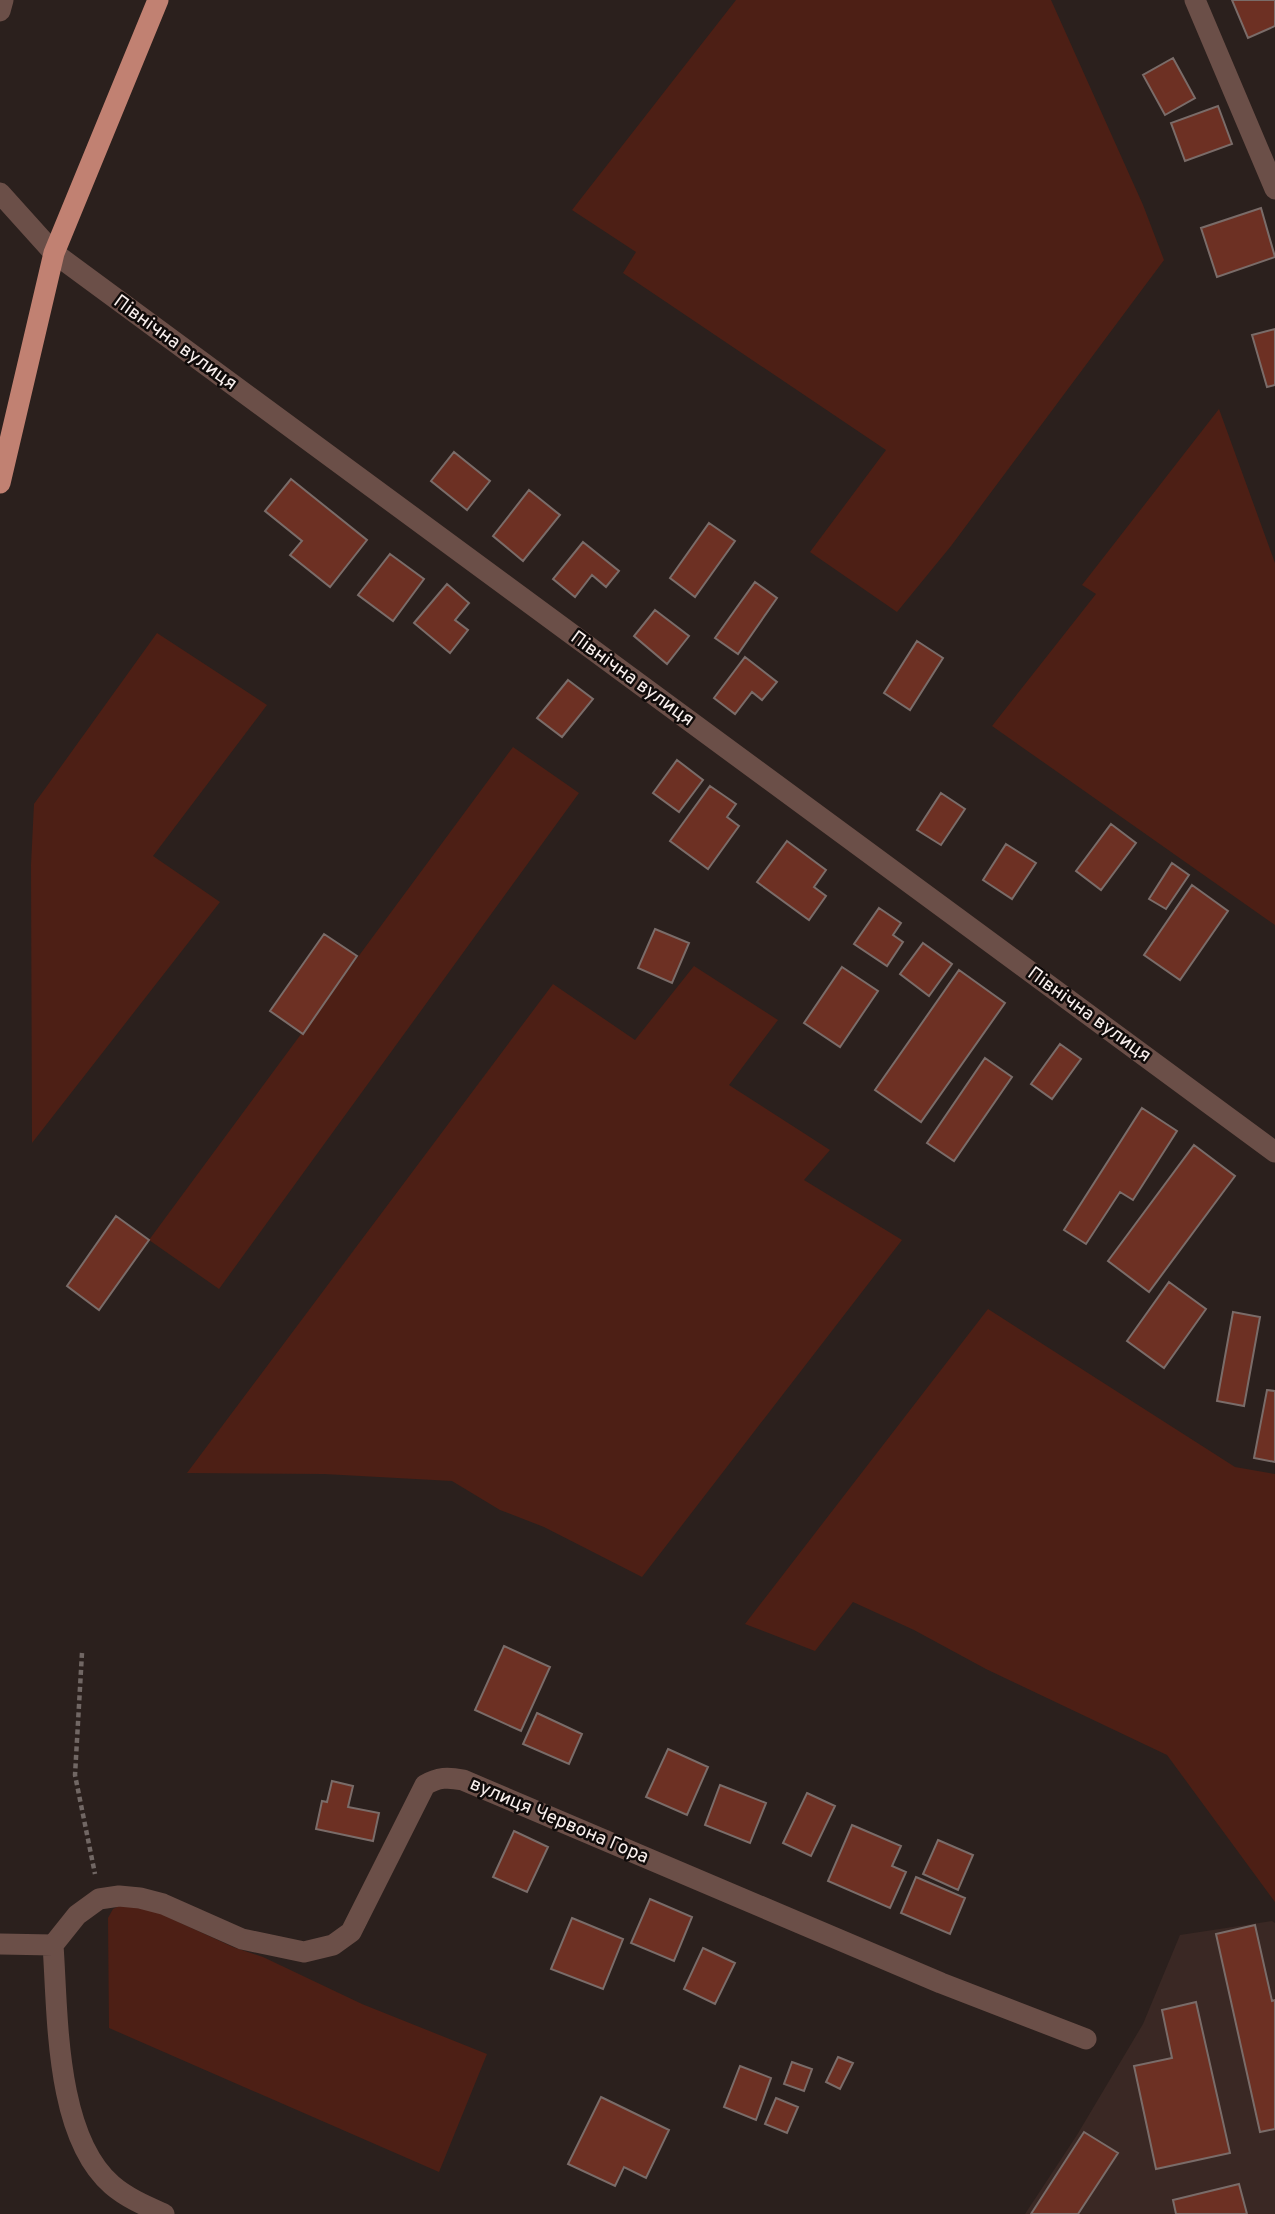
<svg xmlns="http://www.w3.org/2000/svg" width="1275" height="2214" viewBox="0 0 1275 2214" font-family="Overpass,sans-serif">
	<rect width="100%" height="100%" fill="#2b201d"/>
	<!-- built -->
	<path fill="#3a2824" d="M1272 1921 1275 1923V2214H1025L1077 2135 1143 2024 1180 1935Z"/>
	<!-- green -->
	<path fill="#4d1f15" d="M736 0H1051L1143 205 1164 260 951 546 897 612 810 552 886 450 623 273 636 252 572 210Z
		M1219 409 1275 563V925L992 726 1096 594 1082 585Z
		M157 633 267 705 153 856 220 902 32 1143 31 865 34 804Z
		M513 747 579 793 219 1289 149 1240Z
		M694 966 778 1020 729 1085 830 1150 804 1180 902 1240 642 1577 544 1527 500 1510 452 1481 324 1474 187 1473 553 984 635 1040Z
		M988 1309 1235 1467 1275 1474V1902L1167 1755 986 1669 914 1630 853 1602 815 1651 745 1624Z
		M121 1905 140 1907 161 1914 233 1947 263 1957 362 2004 487 2054 439 2172 109 2028 108 1918 113 1909Z"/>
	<!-- building -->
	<path fill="#6d3023" stroke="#7a6c69" stroke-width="2" d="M1232 0H1275V26L1248 38Z
		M1173 58 1195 98 1165 115 1143 75Z
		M1218 106 1232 144 1185 161 1171 123Z
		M1261 208 1275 257 1217 277 1201 228Z
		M1275 329V385L1267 387 1252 335Z
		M454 452 490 481 467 510 431 481Z
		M291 479 367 540 330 587 290 555 302 541 265 511Z
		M529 490 560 515 523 561 493 536Z
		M709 523 735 541 695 597 670 578Z
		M583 542 619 571 606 587 592 575 575 597 553 579Z
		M390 554 424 579 393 621 358 595Z
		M755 582 777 598 738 654 715 638Z
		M447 584 469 603 455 620 468 630 450 653 414 623Z
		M655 610 689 636 667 664 634 636Z
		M917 641 943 658 910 710 884 693Z
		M745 657 777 682 762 700 752 692 735 714 714 698Z
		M568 680 593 699 562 737 537 718Z
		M677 760 703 780 679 812 653 793Z
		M710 786 736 804 727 817 739 826 708 869 670 841Z
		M941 793 965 809 941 845 917 830Z
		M1111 824 1136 843 1101 890 1076 871Z
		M787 841 826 870 814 887 826 896 809 920 757 882Z
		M1006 844 1036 863 1012 899 983 880Z
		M1172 863 1189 875 1166 909 1149 899Z
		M1192 885 1228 911 1180 980 1144 955Z
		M879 908 901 923 893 935 903 942 887 966 854 944Z
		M655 929 689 943 672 983 638 968Z
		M324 934 357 956 303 1034 270 1011Z
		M923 943 952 964 929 996 900 974Z
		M842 967 878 991 840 1047 804 1023Z
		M959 970 1005 1003 921 1122 875 1090Z
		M1060 1044 1081 1059 1052 1099 1031 1084Z
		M985 1058 1012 1077 954 1161 927 1143Z
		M1142 1108 1177 1131 1133 1200 1120 1192 1086 1244 1064 1230Z
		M1194 1145 1235 1176 1149 1292 1108 1261Z
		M116 1216 149 1240 99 1310 67 1286Z
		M1169 1282 1206 1309 1164 1368 1127 1341Z
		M1233 1312 1260 1317 1244 1406 1217 1401Z
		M1267 1390 1275 1391V1462L1254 1458Z
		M504 1646 550 1667 521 1731 475 1710Z
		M537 1713 582 1734 569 1764 523 1744Z
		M668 1749 708 1767 687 1815 646 1797Z
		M332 1781 353 1786 348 1807 379 1813 373 1841 316 1829 322 1801 327 1802Z
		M720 1785 766 1803 750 1843 705 1825Z
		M807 1793 835 1806 811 1856 783 1843Z
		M852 1825 901 1846 892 1866 906 1872 890 1908 828 1881Z
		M514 1831 548 1847 527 1892 493 1877Z
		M938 1840 973 1855 958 1890 923 1874Z
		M916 1877 965 1898 950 1934 901 1913Z
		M650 1899 692 1917 674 1961 631 1943Z
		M572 1918 623 1939 603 1989 551 1969Z
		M1255 1925 1272 2001 1275 2000V2129L1260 2132 1216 1934Z
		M703 1948 735 1963 715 2004 684 1989Z
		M1196 2002 1230 2153 1156 2169 1134 2066 1172 2058 1162 2010Z
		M838 2057 853 2063 840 2089 826 2082Z
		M792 2062 812 2069 804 2091 784 2084Z
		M740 2066 771 2078 756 2120 724 2107Z
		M601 2097 669 2130 646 2178 624 2167 615 2186 568 2164Z
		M776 2098 798 2107 787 2133 765 2124Z
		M1084 2132 1118 2153 1078 2214H1031Z
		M1239 2184 1247 2214H1176L1173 2200Z"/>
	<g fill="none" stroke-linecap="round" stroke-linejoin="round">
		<!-- path -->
		<path stroke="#716764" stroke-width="4.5" stroke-dasharray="5 3.5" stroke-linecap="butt" d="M82 1653 75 1775 95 1874"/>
		<!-- minor -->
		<path stroke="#6b4f48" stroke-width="21" d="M1195 0 1275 189
			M0 11 3 0
			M0 193 54 253
			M0 1944 53 1945 77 1915 99 1899 119 1896 140 1898 163 1904 242 1939 304 1952 333 1945 351 1932 425 1785C438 1777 448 1777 463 1780L941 1983 1086 2039
			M53 1945C58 2015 55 2136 112 2185 127 2198 146 2206 164 2214"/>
		<!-- tertiary -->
		<path stroke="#6b4f48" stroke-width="21" d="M54 253 1275 1152"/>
		<!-- trunk -->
		<path stroke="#c18172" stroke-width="21" d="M0 483 54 253 158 0"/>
	</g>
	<g text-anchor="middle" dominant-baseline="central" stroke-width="5" stroke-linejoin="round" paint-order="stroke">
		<!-- street labels -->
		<g font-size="19" fill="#f8efed" stroke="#100b0a">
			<text transform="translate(175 343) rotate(36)">Північна вулиця</text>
			<text transform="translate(632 679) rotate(36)">Північна вулиця</text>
			<text transform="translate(1089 1015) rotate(36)">Північна вулиця</text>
			<text transform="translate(559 1821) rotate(23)">вулиця Червона Гора</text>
		</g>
	</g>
</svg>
